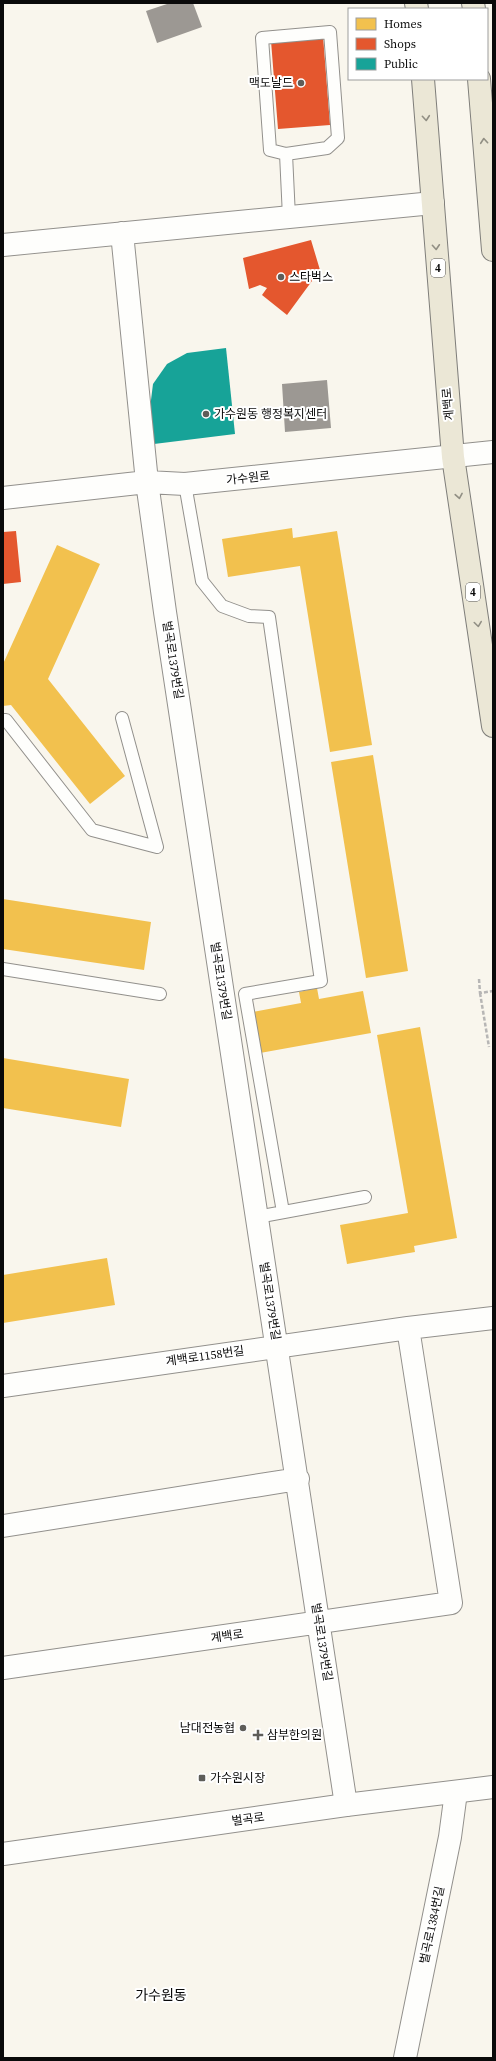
<svg xmlns="http://www.w3.org/2000/svg" width="496" height="2061" viewBox="0 0 496 2061" font-family="'Source Serif 4','Noto Sans KR',serif">
	<rect width="100%" height="100%" fill="#f9f6ed"/>
	<!-- homes -->
	<path fill="#f2c14e" d="M292 528 293 538 337 531 372 745 330 752 300 566 228 577 222 539Z
		M57 545 100 564 48 679 125 776 90 804 11 705 3 706V664Z
		M373 755 408 971 366 978 331 762Z
		M3 899 151 922 144 970 3 949Z
		M317 988 319 999 363 991 371 1033 260 1053 253 1012 301 1003 299 992Z
		M420 1027 457 1238 414 1246 415 1252 347 1264 340 1225 408 1213 377 1035Z
		M3 1058 129 1079 121 1127 3 1108Z
		M107 1258 115 1305 3 1323V1275Z"/>
	<!-- shops -->
	<path fill="#e4572e" d="M323 36 330 125 278 129 271 41Z
		M311 240 320 270 287 315 262 295 267 288 260 285 249 289 243 258Z
		M16 531 21 582 3 584V532Z"/>
	<!-- public -->
	<path fill="#17a398" d="M226 348 235 434 154 444 150 408 153 384 167 364 187 353Z"/>
	<!-- building -->
	<path fill="#9c9893" d="M170 3H193L202 27 157 43 146 11Z
		M327 380 331 428 285 432 282 384Z"/>
	<g fill="none" stroke-linecap="round" stroke-linejoin="round">
		<defs>
			<path id="service" d="M286 154 270 150 262 38 330 32 338 138 327 148 286 154 289 217
				M185 484 202 581 222 606 249 616 269 617 321 981 245 994 283 1212
				M3 720H6L92 830 157 847 122 718
				M3 969 160 994
				M257 1217 365 1197"/>
			<path id="minor" d="M122 233 147 482 165 612 346 1805
				M3 245 433 203
				M3 498 147 482 185 484 493 452
				M3 1386 408 1328 493 1318
				M3 1526 298 1479
				M3 1668 451 1603 408 1328
				M405 2058 450 1837 456 1792"/>
			<path id="tertiary" d="M3 1854 346 1805 493 1787"/>
			<path id="primary" d="M416 3 417 9
				M473 3 474 9
				M423 79 453 457 493 726
				M479 79 493 250"/>
		</defs>
		<!-- service casing -->
		<use href="#service" stroke="#92908c" stroke-width="14"/>
		<!-- minor casing -->
		<use href="#minor" stroke="#92908c" stroke-width="24"/>
		<!-- tertiary casing -->
		<use href="#tertiary" stroke="#92908c" stroke-width="24"/>
		<!-- primary casing -->
		<use href="#primary" stroke="#7f7e7a" stroke-width="24"/>
		<!-- path -->
		<path stroke="#b7b6b5" stroke-width="2.5" stroke-dasharray="4 2" stroke-linecap="butt" d="M479 979 480 993 493 991
			M480 993 489 1047"/>
		<!-- service -->
		<use href="#service" stroke="#fefefc" stroke-width="12"/>
		<!-- minor -->
		<use href="#minor" stroke="#fefefc" stroke-width="22"/>
		<!-- tertiary -->
		<use href="#tertiary" stroke="#fefefc" stroke-width="22"/>
		<!-- primary -->
		<use href="#primary" stroke="#ebe7d6" stroke-width="22"/>
	</g>
	<!-- one-way arrows -->
	<defs><path id="oneway-chevron" d="M-2-3.5L2.5 0L-2 3.5" fill="none" stroke-width="1.6" stroke-linecap="round" stroke-linejoin="round"/></defs>
	<g stroke="#918f84">
		<use href="#oneway-chevron" transform="translate(426 118) rotate(85)"/>
		<use href="#oneway-chevron" transform="translate(484 141) rotate(-95)"/>
		<use href="#oneway-chevron" transform="translate(436 247) rotate(86)"/>
		<use href="#oneway-chevron" transform="translate(459 496) rotate(80)"/>
		<use href="#oneway-chevron" transform="translate(478 624) rotate(82)"/>
	</g>
	<!-- markers -->
	<g fill="#5e5d59" stroke="#fff" stroke-width="1.5">
		<circle cx="301" cy="83" r="4"/>
		<circle cx="281" cy="277" r="4"/>
		<circle cx="206" cy="414" r="4"/>
		<circle cx="243" cy="1728" r="4"/>
		<path d="M256 1729h4v4h4v4h-4v4h-4v-4h-4v-4h4z"/>
		<rect x="198" y="1774" width="8" height="8" rx="2"/>
	</g>
	<g text-anchor="middle" dominant-baseline="central" stroke-width="4" stroke-linejoin="round" paint-order="stroke">
		<!-- shield labels -->
		<g fill="#fff" stroke="#545454" stroke-width="1">
			<rect x="431" y="259" width="14" height="18" rx="3"/>
			<rect x="466" y="583" width="14" height="18" rx="3"/>
		</g>
		<g font-size="11" font-weight="bold" fill="#0a0a0a">
			<text x="438" y="268">4</text>
			<text x="473" y="592">4</text>
		</g>
		<!-- poi labels -->
		<g font-size="12" fill="#0a0a0a" stroke="#fff" text-anchor="start">
			<text x="293" y="83" text-anchor="end">맥도날드</text>
			<text x="289" y="277">스타벅스</text>
			<text x="214" y="414">가수원동 행정복지센터</text>
			<text x="235" y="1728" text-anchor="end">남대전농협</text>
			<text x="267" y="1735">삼부한의원</text>
			<text x="210" y="1778">가수원시장</text>
		</g>
		<!-- street labels -->
		<g font-size="12" fill="#0a0a0a" stroke="#fff">
			<text transform="translate(448 404) rotate(-95)">계백로</text>
			<text transform="translate(248 478) rotate(-6)">가수원로</text>
			<text transform="translate(173 660) rotate(81)">벌곡로1379번길</text>
			<text transform="translate(221 981) rotate(81)">벌곡로1379번길</text>
			<text transform="translate(270 1301) rotate(81)">벌곡로1379번길</text>
			<text transform="translate(205 1356) rotate(-8)">계백로1158번길</text>
			<text transform="translate(227 1636) rotate(-8)">계백로</text>
			<text transform="translate(322 1642) rotate(81)">벌곡로1379번길</text>
			<text transform="translate(248 1819) rotate(-8)">벌곡로</text>
			<text transform="translate(432 1925) rotate(-78)">벌곡로1384번길</text>
		</g>
		<!-- quarter labels -->
		<g font-size="14" fill="#0a0a0a" stroke="#fff">
			<text x="161" y="1995">가수원동</text>
		</g>
	</g>
	<!-- border -->
	<rect width="496" height="2061" fill="none" stroke="#0a0a0a" stroke-width="8"/>
	<!-- legend -->
	<rect x="348" y="8" width="140" height="72" fill="#ffffff" stroke="#9d9d9d"/>
	<rect x="356" y="18" width="20" height="12" fill="#f2c14e" stroke="#9d9d9d"/>
	<text x="384" y="28" font-size="12" fill="#0a0a0a">Homes</text>
	<rect x="356" y="38" width="20" height="12" fill="#e4572e" stroke="#9d9d9d"/>
	<text x="384" y="48" font-size="12" fill="#0a0a0a">Shops</text>
	<rect x="356" y="58" width="20" height="12" fill="#17a398" stroke="#9d9d9d"/>
	<text x="384" y="68" font-size="12" fill="#0a0a0a">Public</text>
</svg>
